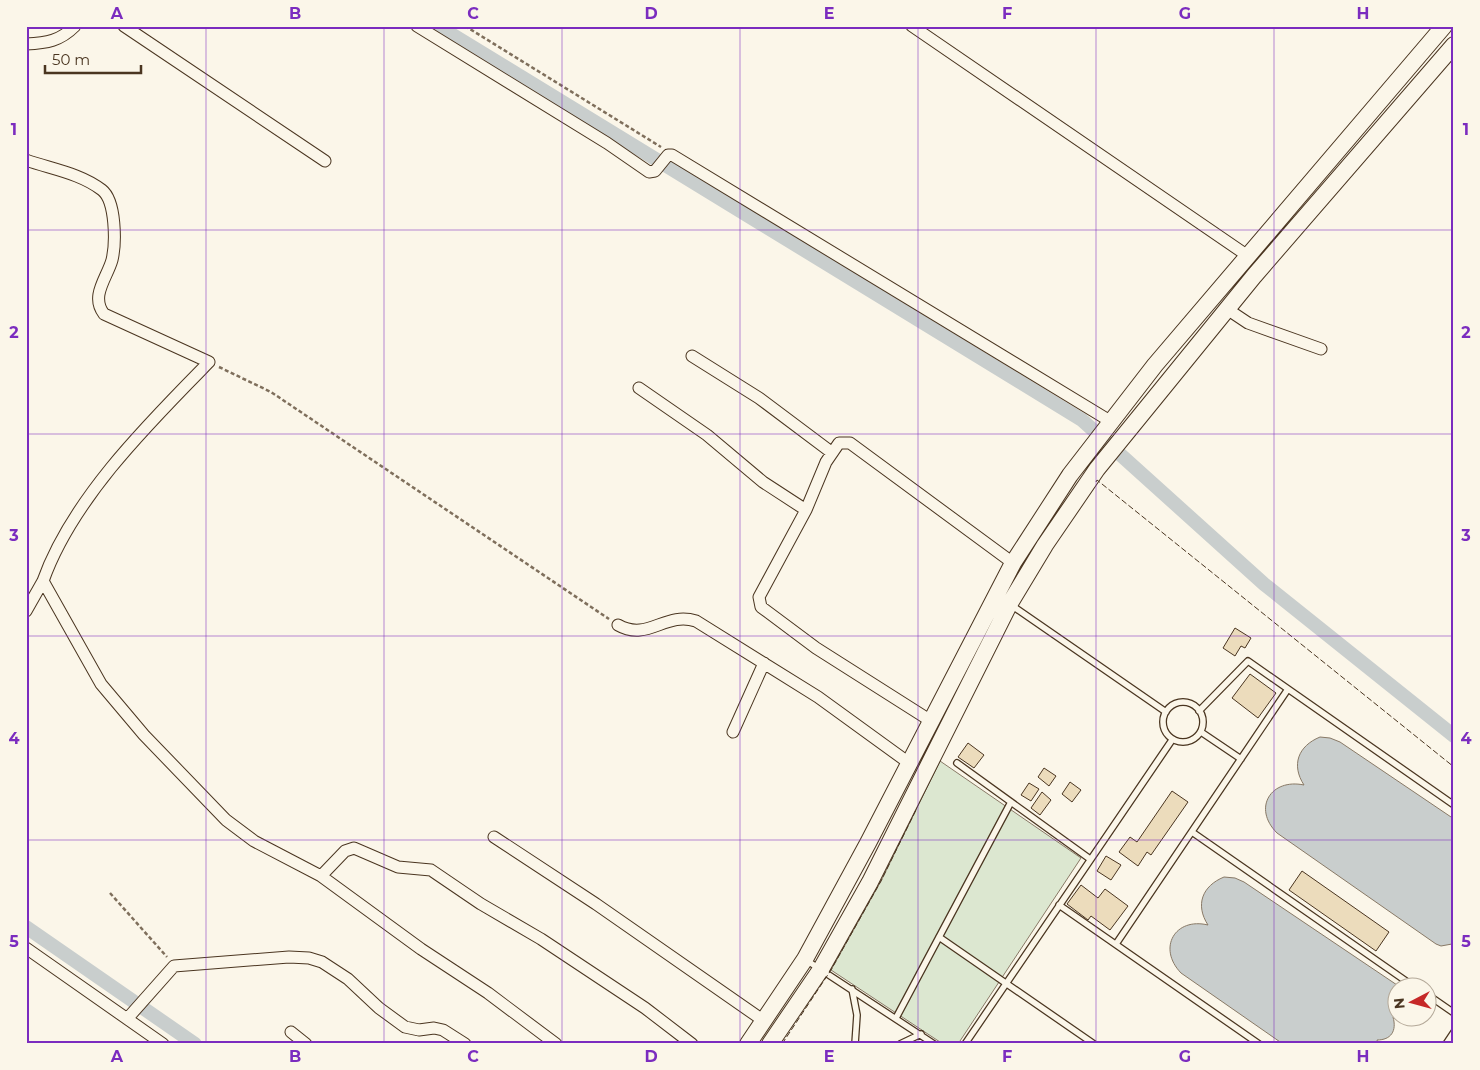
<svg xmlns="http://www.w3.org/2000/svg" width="1480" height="1070" viewBox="0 0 1480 1070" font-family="Montserrat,sans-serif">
	<rect width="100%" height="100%" fill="#fbf6e9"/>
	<!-- green -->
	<path fill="#dce7d0" stroke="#887966" d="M940 761 1081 858 958 1044H943L831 970 881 881Z"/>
	<!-- water -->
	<path fill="#c9cecd" stroke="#887966" d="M1320 737 1330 738 1340 742 1454 819 1452 944 1441 946 1436 944 1277 833C1252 808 1271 778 1304 785 1291 765 1298 746 1320 737Z
		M1224 877 1235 878 1244 882 1400 987 1398 988 1397 1017H1393C1397 1031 1391 1040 1377 1040L1378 1044H1283L1181 973C1157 948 1175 917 1208 925 1195 905 1202 886 1224 877Z"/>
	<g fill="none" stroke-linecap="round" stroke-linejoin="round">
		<!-- canal -->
		<path stroke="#c9cecd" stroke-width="14" d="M438 26 1082 420 1264 584 1454 736
			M26 927 195 1044"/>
	</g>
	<!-- building -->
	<path fill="#ecdcbc" stroke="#4a3520" d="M1235 628 1251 638 1245 648 1241 646 1235 656 1223 648Z
		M1250 674 1276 693 1258 718 1232 698Z
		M968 743 984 755 974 768 958 757Z
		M1044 768 1056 776 1049 786 1038 777Z
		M1070 782 1081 790 1072 802 1062 794Z
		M1029 783 1039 789 1031 801 1021 795Z
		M1172 791 1188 802 1151 855 1147 852 1138 866 1119 852 1130 837 1137 842Z
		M1042 792 1051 800 1040 815 1031 808Z
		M1106 856 1121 865 1111 880 1097 871Z
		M1302 871 1389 932 1376 951 1289 890Z
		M1081 885 1098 898 1105 889 1128 906 1110 930 1091 916 1088 920 1067 904Z"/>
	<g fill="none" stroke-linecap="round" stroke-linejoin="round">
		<defs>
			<path id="lane" d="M1011 605 1166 712
				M1163 722a20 20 0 1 1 40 0a20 20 0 1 1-40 0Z
				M1199 711 1248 661 1454 805
				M1201 732 1241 759
				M957 763 1090 859
				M1192 832 1416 988
				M1059 905 1259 1044
				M939 937 1094 1044
				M1116 944 1288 689
				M806 960 934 1044
				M852 989 857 1015 855 1044
				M1428 995 1454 1013
				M896 1018 1011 802
				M900 1044 921 1034
				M965 1044 1172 740
				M1446 1044 1454 1032"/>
			<path id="street" d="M124 26 325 161
				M417 26 607 143 649 172 655 171 668 155H672L1110 421
				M912 26 1248 256
				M26 44C47 43 60 41 75 26
				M26 160C51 169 80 173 102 190 116 201 116 243 112 260 107 278 90 296 104 314L209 362C149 423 72 499 43 581L101 684 144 735 226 820 254 841 321 876 421 949 488 993 556 1044
				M1227 309 1248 323 1321 349
				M692 356 759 398 831 452
				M639 388 707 435 763 482 806 510
				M26 611 43 581
				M618 625C648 642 665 611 696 621L818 697 909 763
				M931 721 816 648 761 607 759 597 806 510 826 462 839 443H850L1013 563
				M733 732 764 663
				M494 837 596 904 764 1021
				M321 876 345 851 354 848 398 867 431 870 481 904 541 939 645 1008 692 1044
				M26 948 163 1044
				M127 1019 174 966 289 957 309 958 322 962 348 979 379 1008 405 1027 419 1030 434 1028 443 1030 465 1044
				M291 1032 306 1044"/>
			<path id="secondary" d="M748 1044 805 959 868 843 1013 563 1070 475 1155 365 1444 26
				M770 1044 821 969 870 882 1010 603 1045 545 1097 469 1254 276 1454 45"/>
		</defs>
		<!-- lane casing -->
		<use href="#lane" stroke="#4a3520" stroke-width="8"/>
		<!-- street casing -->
		<use href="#street" stroke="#4a3520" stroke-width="13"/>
		<!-- secondary casing -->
		<use href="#secondary" stroke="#4a3520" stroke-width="18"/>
		<!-- path -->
		<path stroke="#7f6f5c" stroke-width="2.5" stroke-dasharray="4 2.5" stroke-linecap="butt" d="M465 26 661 147
			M219 367 271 392 609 619
			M110 893 167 957"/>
		<!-- lane -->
		<use href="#lane" stroke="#fbf6e9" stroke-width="5.5"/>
		<!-- street -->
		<use href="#street" stroke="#fbf6e9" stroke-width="11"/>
		<!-- secondary -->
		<use href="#secondary" stroke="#fbf6e9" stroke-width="16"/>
		<!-- fence -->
		<path stroke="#4a3520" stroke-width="1" stroke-dasharray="6 2.5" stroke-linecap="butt" d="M1096 482 1097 480 1454 767
			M782 1044 831 970 881 881 916 810"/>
	</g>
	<!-- grid -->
	<path fill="none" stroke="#7b2cbf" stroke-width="1" stroke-opacity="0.55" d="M206 26V1044M384 26V1044M562 26V1044M740 26V1044M918 26V1044M1096 26V1044M1274 26V1044M26 230H1454M26 434H1454M26 636H1454M26 840H1454"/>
	<!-- border -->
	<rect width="1480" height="1070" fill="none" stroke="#fbf6e9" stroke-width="55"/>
	<!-- north arrow -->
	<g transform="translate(1412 1002) rotate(264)"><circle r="24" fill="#fbf6e9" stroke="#b4a999"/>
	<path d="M0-4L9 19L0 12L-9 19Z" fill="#c62828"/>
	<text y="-8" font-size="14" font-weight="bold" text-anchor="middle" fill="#4a3520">N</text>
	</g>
	<!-- scale -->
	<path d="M45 65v8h96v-8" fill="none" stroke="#4a3520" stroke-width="2.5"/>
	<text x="52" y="65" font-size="15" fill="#4a3520" stroke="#fbf6e9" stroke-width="4" paint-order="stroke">50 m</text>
	<rect x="28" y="28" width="1424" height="1014" fill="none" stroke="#7b2cbf" stroke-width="2"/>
	<g font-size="16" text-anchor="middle" font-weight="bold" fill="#7b2cbf">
		<text x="117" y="19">A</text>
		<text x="295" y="19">B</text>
		<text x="473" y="19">C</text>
		<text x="651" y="19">D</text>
		<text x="829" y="19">E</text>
		<text x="1007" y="19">F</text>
		<text x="1185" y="19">G</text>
		<text x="1363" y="19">H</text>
		<text x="14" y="135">1</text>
		<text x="1466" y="135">1</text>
		<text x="14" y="338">2</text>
		<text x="1466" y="338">2</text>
		<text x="14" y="541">3</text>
		<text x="1466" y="541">3</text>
		<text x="14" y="744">4</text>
		<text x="1466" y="744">4</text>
		<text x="14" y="947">5</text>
		<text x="1466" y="947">5</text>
		<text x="117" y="1062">A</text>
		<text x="295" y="1062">B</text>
		<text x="473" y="1062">C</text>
		<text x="651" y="1062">D</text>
		<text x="829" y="1062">E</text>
		<text x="1007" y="1062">F</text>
		<text x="1185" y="1062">G</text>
		<text x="1363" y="1062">H</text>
	</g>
</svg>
